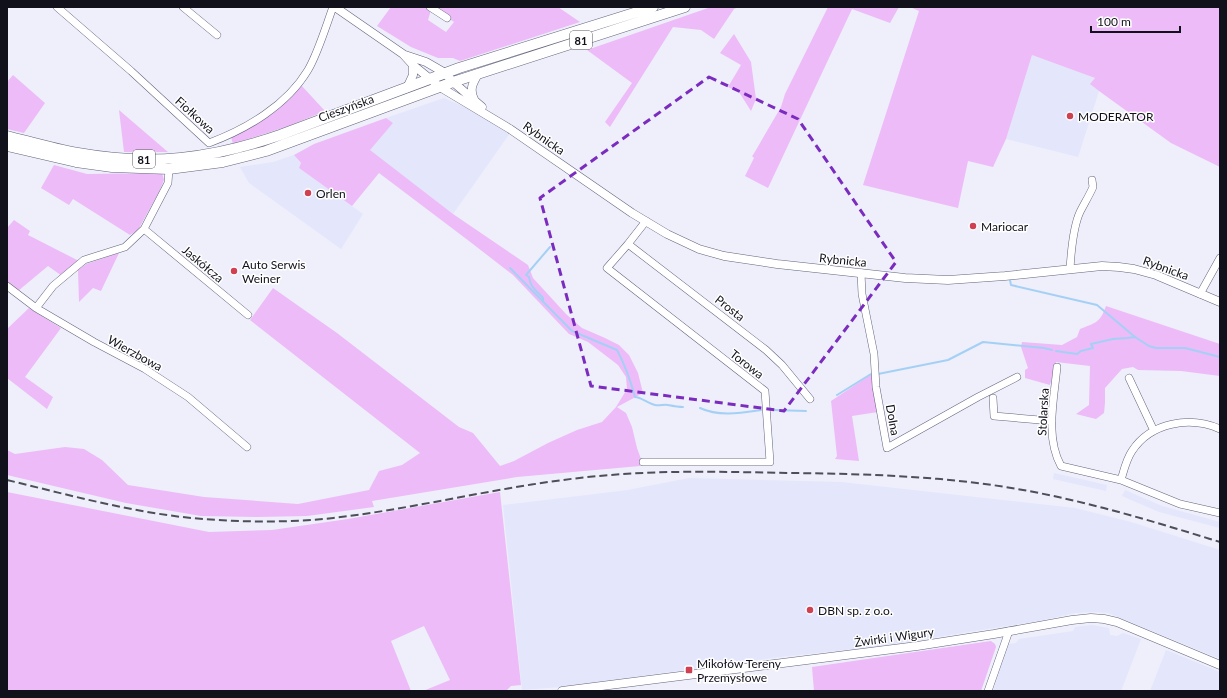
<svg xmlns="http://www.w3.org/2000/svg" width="1227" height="698" viewBox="0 0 1227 698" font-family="Lato,sans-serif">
	<rect width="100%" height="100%" fill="#eeeffa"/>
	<!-- built -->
	<path fill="#e4e6fb" d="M1032 55 1095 78 1091 84 1099 91 1078 157 1006 139Z
		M444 98 476 112 510 133 453 214 369 150 393 123 386 118Z
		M294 155 301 164 299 168 363 214 341 249 249 183 240 167 273 162Z
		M1054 473 1107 485 1106 491 1053 479Z
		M689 478 841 482 1075 508 1131 522 1220 550V659L1108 613 1092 612 1075 613 1039 621 873 647 780 657 560 687 522 690 503 505 628 490Z
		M1125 490 1162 506 1220 522V528L1159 512 1122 496Z
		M1092 625 1109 628 1110 635 1117 636 1123 633 1141 639 1121 691H993L1008 644 1016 643 1019 639 1073 631 1075 627Z
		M1166 650 1220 672V691H1150Z"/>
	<!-- green -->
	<path fill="#edbbf8" d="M391 7H426L431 10 428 20 446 32 454 22 432 7H558L580 22 460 61 453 58H438L411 47 377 26Z
		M711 7H738L734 9 714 39 701 30 673 27 610 127 605 122 632 83 587 50Z
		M828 7H899L890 23 852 9 768 188 745 176 754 158 752 156 753 155 781 107 785 94Z
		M910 7H1220V167L1171 143 1099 91 1090 84 1095 78 1032 55 1006 139 993 167 968 161 958 208 863 185 919 11Z
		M734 34 751 62 756 99 751 111 737 89 734 90 728 87 741 65 720 53Z
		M13 75 45 103 24 133 7 129V82Z
		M301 85 325 111 289 126 233 144 231 137Z
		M119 110 168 152H124Z
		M386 118 393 123 370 150 453 214 528 265 533 278 566 314 582 328 605 338 619 345 629 355 638 373 643 393 617 407 626 413 632 427 637 448 641 459 640 466 517 477 372 501 374 507 307 516 258 517 201 516 126 503 7 475V450L15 454 65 447 84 449 102 460 128 485 204 497 298 504 369 490 379 471 402 465 420 453 250 320 273 288 337 333 459 427 473 433 500 466 514 461 548 443 577 430 602 422 616 407 627 389 626 377 618 365 588 342 569 334 513 275 469 241 379 173 352 206 299 168 301 163 294 155 314 144Z
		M54 165 87 174 162 173 164 180 159 192 138 230 130 235 73 199 69 205 41 188Z
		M14 220 30 231 28 235 79 261 62 276 48 266 18 291 7 283V228Z
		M119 253 101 291 93 288 79 302 78 270 86 264Z
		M1106 306 1220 344V376L1181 371 1138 370 1133 367 1122 369 1105 388V403L1104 413 1096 419 1076 414 1089 405 1090 366 1056 362 1050 385 1025 378V370L1028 368 1021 347 1022 342 1062 345 1077 337 1080 329C1095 323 1100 323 1106 306Z
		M29 308 61 328 25 377 53 397 47 409 7 378V329Z
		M873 373 878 412 852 416 859 461 835 459 837 456 831 401Z
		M7 492 209 532 272 530 348 519 500 492 521 685 511 686 506 691H423L450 680 424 626 391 641 411 691H329V690L328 691H7Z
		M991 641 995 644 996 647 981 691H814L812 667Z"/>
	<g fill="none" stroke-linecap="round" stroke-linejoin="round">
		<!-- stream -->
		<path stroke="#a5d0f5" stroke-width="2" d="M510 268 572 331 617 350C625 365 631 382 635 397 641 397 649 404 655 405 660 406 664 404 668 405 673 406 678 407 683 407
			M1010 280 1011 285 1097 305 1135 337 1149 346 1156 348H1185L1220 357
			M543 302V298C537 291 530 287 529 277L526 275 550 247
			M1056 351 1077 354 1081 351 1093 348 1091 344 1113 339 1127 338 1135 337
			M878 374 948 360 983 342 1044 348 1052 350
			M837 395 871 374
			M700 408C719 417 741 413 761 410
			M773 410 806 411"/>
		<defs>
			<path id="minor" d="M57 7 131 71 209 143C247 129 287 105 308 70 318 53 326 26 333 7
				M183 7 217 35
				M430 7 447 18
				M144 229 248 315
				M628 244 766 350 782 365 810 399
				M1070 269C1071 253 1073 227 1080 212 1084 204 1089 196 1093 187L1092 180
				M861 273 862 294 874 354 876 387 887 448 978 397 1017 377
				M7 286 36 308 94 342 145 369 188 397 247 447
				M1200 294 1220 258
				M36 308 53 286 84 260 125 247 144 229 168 183 169 169
				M1057 367C1054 399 1045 437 1061 466L1121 480
				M1129 378 1154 431
				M993 398 994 416 1052 421
				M1220 429C1190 416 1151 422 1132 451 1126 460 1124 470 1121 480L1180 504 1220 513
				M643 462H770L765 391 607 268 628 244 646 221
				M988 691 1009 631"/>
			<path id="tertiary" d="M335 7 403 54 413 65 440 87 510 129 632 213 667 234 699 249 724 256 777 264 905 278 948 280 1005 276 1102 266 1119 267 1134 269 1156 275 1220 302
				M405 55 426 62 445 73 453 82 482 107
				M407 88 413 75V65
				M474 99C469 89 473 83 478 74
				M562 691 917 646 994 634 1072 620 1091 618 1104 619 1117 622 1220 665"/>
			<path id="primary" d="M7 136C31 142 54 149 78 153 151 166 211 159 280 135L459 68 653 7
				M7 146 76 162 112 167 169 169 223 162 266 151 453 82 685 7"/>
		</defs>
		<!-- minor casing -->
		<use href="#minor" stroke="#62647c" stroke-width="8"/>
		<!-- tertiary casing -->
		<use href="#tertiary" stroke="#62647c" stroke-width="9"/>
		<!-- primary casing -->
		<use href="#primary" stroke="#62647c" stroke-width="11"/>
		<!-- minor -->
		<use href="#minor" stroke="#fff" stroke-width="7"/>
		<!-- tertiary -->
		<use href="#tertiary" stroke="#fff" stroke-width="8"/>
		<!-- primary -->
		<use href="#primary" stroke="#fff" stroke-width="10"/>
		<!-- rail -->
		<path stroke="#4d4e58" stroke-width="2" stroke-dasharray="8 4" stroke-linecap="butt" d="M7 480C65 494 123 510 182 517 229 522 277 523 324 519 420 509 514 482 611 475 670 470 730 472 790 473 868 474 946 476 1023 490 1090 502 1155 522 1220 542"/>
	</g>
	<!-- marked area -->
	<path fill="none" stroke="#7b2cbf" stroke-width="3" stroke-dasharray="8 5" stroke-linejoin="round" d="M709 77 798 119 896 262 784 411 591 386 540 198Z"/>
	<!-- markers -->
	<g fill="#d04053" stroke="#fff" stroke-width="1.5">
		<circle cx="1070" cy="116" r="4"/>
		<circle cx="308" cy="193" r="4"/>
		<circle cx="973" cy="226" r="4"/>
		<circle cx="234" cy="271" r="4"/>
		<circle cx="810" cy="610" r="4"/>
		<rect x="685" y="666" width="8" height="8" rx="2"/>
	</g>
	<g text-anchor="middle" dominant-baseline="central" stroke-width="3" stroke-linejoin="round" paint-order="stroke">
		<!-- shield labels -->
		<g fill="#fff" stroke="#58585f" stroke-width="1">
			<rect x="570" y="31" width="22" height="18" rx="3"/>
			<rect x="133" y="150" width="22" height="18" rx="3"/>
		</g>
		<g font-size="11" font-weight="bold" fill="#10111a">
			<text x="581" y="40">81</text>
			<text x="144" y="159">81</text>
		</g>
		<!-- street labels -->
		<g font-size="12" fill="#10111a" stroke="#fff">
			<text transform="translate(346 108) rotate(-20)">Cieszyńska</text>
			<text transform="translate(195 115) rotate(42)">Fiołkowa</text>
			<text transform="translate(544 138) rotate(35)">Rybnicka</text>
			<text transform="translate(843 260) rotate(6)">Rybnicka</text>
			<text transform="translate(203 264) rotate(40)">Jaskółcza</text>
			<text transform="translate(1166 268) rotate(20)">Rybnicka</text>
			<text transform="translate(730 308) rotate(38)">Prosta</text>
			<text transform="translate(135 353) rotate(29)">Wierzbowa</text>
			<text transform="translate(747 364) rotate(38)">Torowa</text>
			<text transform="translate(1043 412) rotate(-87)">Stolarska</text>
			<text transform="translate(893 420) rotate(80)">Dolna</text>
			<text transform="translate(894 637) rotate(-8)">Żwirki i Wigury</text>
		</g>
		<!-- poi labels -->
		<g font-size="12" fill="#10111a" stroke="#fff" text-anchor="start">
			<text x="1078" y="116">MODERATOR</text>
			<text x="316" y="193">Orlen</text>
			<text x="981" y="226">Mariocar</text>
			<text x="242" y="264">Auto Serwis<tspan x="242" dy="14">Weiner</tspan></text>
			<text x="818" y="610">DBN sp. z o.o.</text>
			<text x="697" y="663">Mikołów Tereny<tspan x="697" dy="14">Przemysłowe</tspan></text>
		</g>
	</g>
	<!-- border -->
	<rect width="1227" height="698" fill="none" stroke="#10111a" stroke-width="16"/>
	<!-- scale -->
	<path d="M1091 26v6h89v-6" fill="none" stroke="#10111a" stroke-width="2"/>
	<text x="1097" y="26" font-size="12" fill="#10111a" stroke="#ffffff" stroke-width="3" paint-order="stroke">100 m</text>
</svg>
